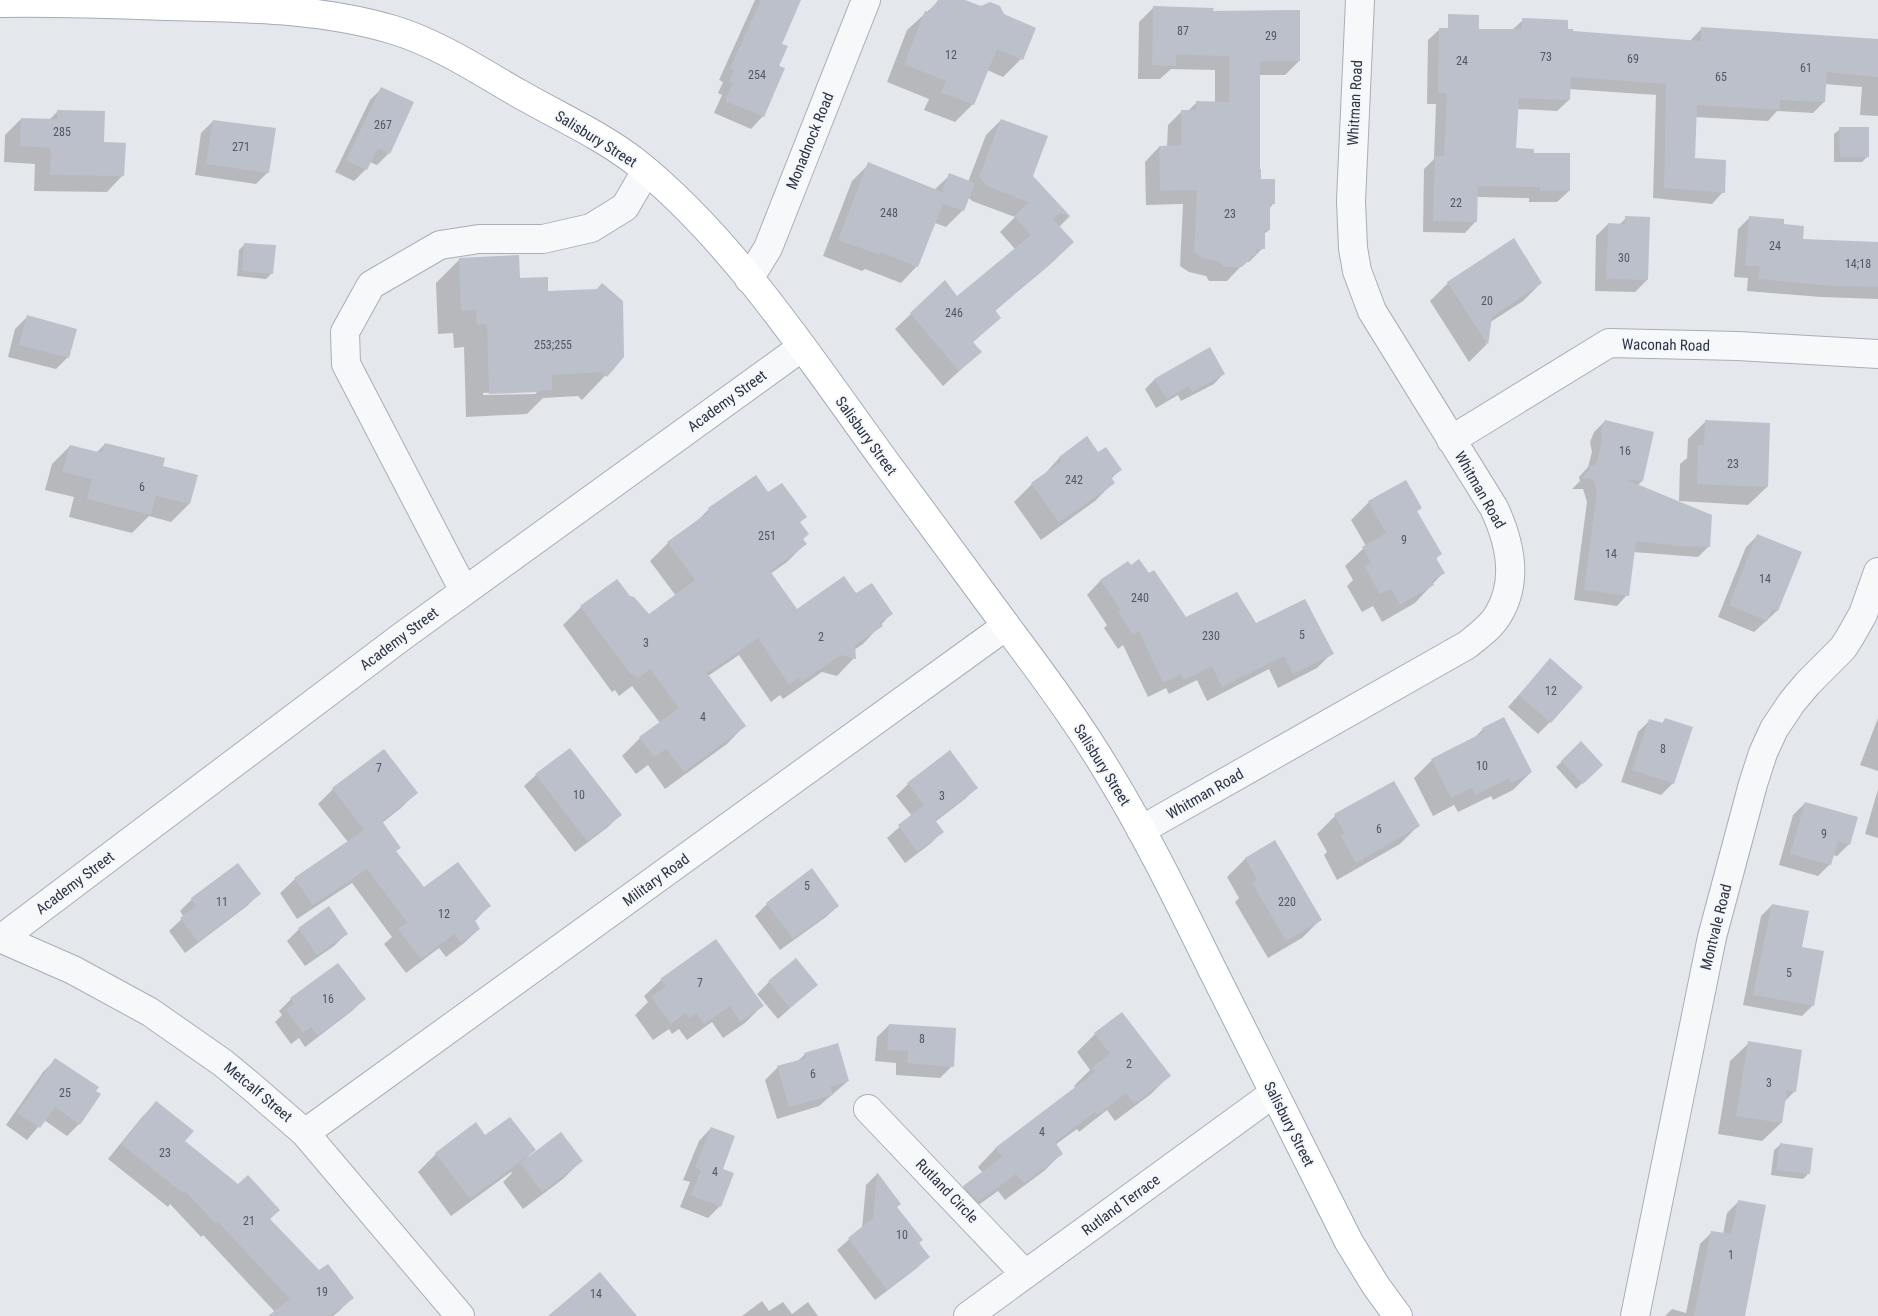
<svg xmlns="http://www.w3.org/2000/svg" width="1878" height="1316" viewBox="0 0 1878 1316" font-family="'Roboto Condensed',sans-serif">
	<rect width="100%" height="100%" fill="#e4e7ec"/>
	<!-- shadow -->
	<path fill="#0003" fill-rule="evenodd" d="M755 0H800L780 45 763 116 751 129 714 113 722 95 718 93 723 82 719 80Z
		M940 0H962L1021 59 1003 77 987 70 973 104 955 122 924 110 929 99 887 82 907 30Z
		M1153 8 1212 12 1299 61 1285 75H1258L1260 180 1273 204 1269 209V230L1263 235V248L1249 262H1245L1227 281H1209L1206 276 1189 272 1180 266 1183 204 1146 205 1145 162 1159 147H1167L1168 125 1182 111H1188L1196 103H1215V70L1171 69 1160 79H1138L1139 22Z
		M1523 20 1572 32 1690 41 1702 28 1878 41V116L1860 115 1862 87 1825 84 1824 102 1813 113 1777 111 1768 121 1695 117 1693 159 1723 192 1712 204 1653 198 1656 95 1569 89V100L1557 111 1517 109 1515 149 1532 155 1569 191 1557 202H1529V198L1477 197 1476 221 1465 233 1423 232 1424 169 1434 159 1436 104H1427L1428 40 1440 29 1512 30Z
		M382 88 389 153 377 165 370 162 366 169 354 181 335 172 370 100Z
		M58 111 103 143 123 175 107 192 34 191 35 164 4 162 5 135 21 119 49 120Z
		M1001 120 1031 176 1069 217 1058 228 1057 258 995 311 999 317 972 343 980 352 943 386 895 329 945 282 957 298 1015 249 1000 232 1015 217 972 201 968 197 963 210 946 227 935 223 917 266 901 283 865 269 862 271 823 256 852 181 869 164 934 190 950 175 968 182 986 135Z
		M213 121 268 172 256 184 195 175 201 133Z
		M1840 129 1868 156 1862 162H1834V134Z
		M1750 217 1782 225 1802 240 1878 243V299L1821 297 1747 291 1748 278 1734 277 1738 229Z
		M1626 218 1647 280 1635 292 1595 291 1596 236 1608 224 1619 225Z
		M245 244 272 273 266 279 237 276 239 250Z
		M460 259 519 279 547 293 623 357 582 400 578 396 543 398 527 414 466 417 464 347 454 348 453 333 438 334 436 283ZM538 391 535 394 483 395V393Z
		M1448 283H1541L1523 301 1489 323 1486 345 1469 362 1430 301Z
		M27 317 68 357 56 369 8 357 15 329Z
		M1223 374 1214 384 1181 401 1178 395 1156 408 1145 389 1154 380Z
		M1605 421 1642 481 1637 486 1709 546 1698 557 1633 552 1627 595 1617 606 1574 600 1587 502 1583 489H1572L1580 481 1579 477 1588 467 1592 452 1590 442 1594 432Z
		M1706 421 1767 487 1748 505 1679 501 1680 464 1687 458 1688 439Z
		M1087 438 1098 454 1120 470 1111 479 1113 483 1095 501 1041 540 1014 502 1032 484 1042 477 1059 458Z
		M105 444 162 467 189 504 171 522 149 516 132 533 69 517 74 497 45 490 52 464 70 446 96 453Z
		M1406 482 1421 508 1416 512 1440 554 1436 559 1443 573 1415 603 1382 622 1373 606 1362 612 1347 586 1353 580 1345 566 1366 546 1351 520 1369 502Z
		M768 494 805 517 799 523 802 539 805 544 787 562 770 574 796 611 856 595 891 614 863 644 854 650V658L837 676 822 672 783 699 780 695 771 702 739 655 708 676 744 726 727 744 665 789 648 765 636 774 622 756 640 738 660 723 632 686 619 696 615 690 612 692 563 625 581 607 616 581 629 597 649 616 676 596 650 561 668 543 693 525 709 509Z
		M1758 535 1777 611 1754 632 1718 617 1746 547Z
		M1101 580 1186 618 1255 624 1332 653 1317 668 1278 688 1269 669 1207 701 1197 680 1169 694 1166 688 1148 697 1123 645 1118 649 1104 628 1107 625 1087 595Z
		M1550 660V722L1538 734 1508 707Z
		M1878 718V771L1860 765Z
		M1650 720 1661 724 1665 720 1673 783 1661 795 1621 782 1638 732Z
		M1483 729 1531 772 1513 790 1493 800 1491 796 1458 812 1454 805 1433 816 1414 778 1432 760 1473 739Z
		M1581 743 1602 765 1576 789 1556 767Z
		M536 775 620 815 608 827 575 852 524 786Z
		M1394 782 1418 826 1400 844 1337 880 1324 855 1327 852 1317 834 1335 816Z
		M908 784 977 787 965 799 935 822 942 832 930 844 905 863 887 838 912 816 896 796Z
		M333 789 416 793 401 808 382 823 395 851 423 889 489 906 474 922 479 929 464 943 446 957 439 948 406 973 384 944 392 937 352 883 297 919 280 893 295 879 348 842 318 804Z
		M1878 789V838L1865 834Z
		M1805 803 1849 844 1837 856 1833 855 1830 864 1818 876 1779 865 1793 815Z
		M1275 842 1320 920 1302 938 1268 958 1235 902 1239 898 1227 877 1245 859Z
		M238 865 259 894 247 906 185 953 169 931 184 917 180 911 192 899Z
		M767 904 838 906 826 917 780 950 755 916Z
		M1772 905 1801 948 1813 1005 1802 1016 1743 1005 1761 916Z
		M299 929 346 934 334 946 305 966 287 941Z
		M338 965 364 999 352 1011 305 1047 299 1038 291 1044 275 1022 282 1015 279 1011 291 999Z
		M661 980 762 1006 745 1023 723 1038 712 1022 687 1040 679 1029 672 1034 669 1029 653 1040 635 1015 648 1002 644 996Z
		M769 982 816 985 778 1019 757 994Z
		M889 1025 952 1066 940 1078 896 1075V1063L875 1061 877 1037Z
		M1095 1034 1169 1076 1151 1094 1115 1121 1107 1110 1079 1132 1077 1129 1055 1145 1062 1153 1044 1171 1005 1200 998 1191 959 1219 946 1205 964 1187 983 1173 978 1167 995 1149 1076 1088 1074 1086 1090 1070 1077 1052Z
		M1749 1043 1795 1091 1784 1102 1781 1123 1762 1141 1718 1134 1730 1061Z
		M805 1054 848 1081 819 1106 777 1119 765 1080 778 1067 797 1062Z
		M55 1060 79 1124 67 1136 44 1120 27 1140 6 1125 43 1072Z
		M157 1102 184 1142 269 1219 319 1272 352 1298 338 1312 333 1316H273L276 1313 203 1235 201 1237 170 1204 168 1207 108 1159 142 1117Z
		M711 1128 721 1170 720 1206 708 1218 680 1207 690 1182 683 1180 699 1141Z
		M485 1137 534 1150 526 1159 527 1160 581 1161 563 1179 523 1209 503 1182 512 1173 511 1172 451 1216 418 1172 436 1154Z
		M1780 1145 1808 1174 1803 1179 1771 1175 1774 1150Z
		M877 1174 899 1204 896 1207 928 1257 917 1268 875 1300 837 1250 862 1228 866 1185Z
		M1739 1201 1715 1316H1665L1672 1309 1686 1313 1700 1244 1712 1232 1723 1234 1727 1213Z
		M762 1301 769 1311 783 1302 792 1314 808 1302 818 1316H742Z"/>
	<!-- building -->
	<path fill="#bbc0ca" d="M761 0H801L782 44 788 46 779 66 785 68 764 117 725 101 733 83 729 81 734 70 730 68Z
		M938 0H965L981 6 990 2 1000 6 1004 14 1036 28 1023 60 997 49 974 105 941 92 946 81 904 64 925 11 929 12Z
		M1153 6 1214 8 1213 11 1300 10V61H1260V169H1261V179H1275V204H1270V230H1265V249H1256V253L1242 267H1224L1220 262 1203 258 1194 252 1197 190 1160 191 1159 146 1181 145V110H1196V101L1229 102V56L1176 55V66L1152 65Z
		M1448 14 1479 15V29H1522V18L1568 20V29H1573V31L1701 41V27L1878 39V77L1827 72 1825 102 1780 100V110L1697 105 1695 158 1726 160 1725 193 1664 188 1666 84 1571 77 1570 100 1519 98 1516 148 1534 149V153H1570V191H1540V187L1478 186 1477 222 1433 221 1435 156H1444L1447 93H1438L1439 28H1448Z
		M381 87 414 102 390 154 378 148 367 170 346 160Z
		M57 110 105 111 104 142 126 143 124 176 50 175 51 148 20 146 21 118 57 119Z
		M1001 119 1048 136 1033 176 1071 217 1060 213 1053 219 1074 242 1045 269 995 310 1001 318 973 342 982 352 959 371 910 313 945 280 957 296 1031 235 1014 216 1029 202 987 186 979 177Z
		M213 120 276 128 269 173 206 164Z
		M1839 127H1869V157H1840Z
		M868 162 942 192 949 173 975 183 964 211 943 204 918 267 881 252 880 255 838 240Z
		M1625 216 1650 217 1648 280 1606 279 1608 223 1625 224Z
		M1749 216 1784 219V224L1804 226 1803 239 1878 242V287L1833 286 1758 279 1760 266H1745Z
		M1514 238 1542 283 1492 317 1488 345 1447 282Z
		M244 243 276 245 273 274 242 271Z
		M519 255 520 278 548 277V291L597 289 602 283 623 301 624 357 607 377 602 372 552 375V390L539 391V392L489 394 487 324 477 325 476 310 461 311 459 258Z
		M27 315 77 329 69 358 19 345Z
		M1210 347 1225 374 1192 392 1188 386 1167 399 1154 379Z
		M1605 420 1654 432 1643 481 1627 480 1712 515 1710 547 1680 546 1636 541 1629 596 1584 590 1597 491 1593 479 1581 478 1590 469 1589 465 1593 466 1597 462 1602 440 1601 430Z
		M1705 420 1770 423 1768 487 1697 484 1698 445H1704Z
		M1087 436 1098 452 1106 447 1122 470 1111 477 1115 483 1059 523 1031 483 1062 461 1059 457Z
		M105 443 165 458 163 466 198 475 190 504 156 496 151 515 87 499 92 479 62 472 70 445 102 453Z
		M756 475 768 492 782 483 807 517 800 522 809 534 803 539 807 544 770 571 797 609 844 576 856 593 872 583 893 614 880 622 883 626 855 645 856 659 841 655 801 682 799 678 789 685 758 638 707 673 746 726 684 772 666 749 654 757 639 737 679 708 650 669 637 679 633 673 631 675 580 606 617 579 630 596 634 597 649 614 695 580 667 542 710 511 708 508Z
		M1406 480 1422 508 1417 511 1442 554 1436 558 1445 573 1432 581 1434 585 1400 605 1391 589 1380 594 1364 566 1371 563 1362 547 1386 533 1368 501Z
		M1757 534 1802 552 1778 611 1772 609 1767 621 1729 605Z
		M1139 559 1149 573 1154 570 1186 617 1237 592 1256 623 1305 599 1334 654 1293 674 1284 656 1222 687 1212 666 1184 680 1181 674 1163 683 1139 631 1133 635 1118 612 1121 610 1100 580 1128 561 1131 565Z
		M1550 658 1583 687 1551 723 1519 695Z
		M1504 717 1532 772 1511 783 1509 778 1476 795 1472 788 1451 798 1431 759 1484 732 1482 728Z
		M1665 718 1693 727 1674 784 1632 770 1649 719 1663 723Z
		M1581 741 1603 765 1583 784 1561 761Z
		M570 748 622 815 587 841 535 774Z
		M384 749 418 793 382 821 401 848 396 851 424 887 458 862 491 906 474 919 480 929 461 943 454 934 421 959 398 929 407 922 367 869 313 905 294 878 364 830 332 788Z
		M950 750 978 788 935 820 907 783Z
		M1394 781 1420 826 1356 863 1341 836 1345 834 1334 814Z
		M1805 802 1858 817 1850 845 1838 841 1831 865 1790 854Z
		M924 805 944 832 917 852 898 825Z
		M1275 840 1322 920 1286 941 1252 883 1257 880 1245 858Z
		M238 863 261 894 198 942 180 918 196 906 191 898Z
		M812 868 839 906 793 939 766 903Z
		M1772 904 1809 911 1802 947 1824 951 1814 1006 1753 995Z
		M329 906 348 934 317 955 298 928Z
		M716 939 764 1006 740 1022 730 1006 704 1024 696 1013 689 1018 686 1013 671 1024 651 997 666 986 660 979Z
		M796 958 818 985 790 1008 768 981Z
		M338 963 366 999 318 1036 311 1027 303 1033 286 1010 294 1003 290 998Z
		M1122 1012 1171 1076 1134 1104 1126 1093 1098 1115 1095 1112 1055 1142 1063 1154 1024 1183 1016 1174 978 1202 963 1186 1002 1157 995 1148 1095 1072 1092 1067 1110 1054 1094 1033Z
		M889 1024 956 1028 954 1067 907 1063 908 1051 887 1050Z
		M1748 1041 1802 1050 1796 1092 1787 1090 1782 1123 1736 1116Z
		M838 1043 849 1081 830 1087 833 1095 789 1107 777 1066 806 1058 804 1053Z
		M55 1058 99 1087 96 1091 101 1094 80 1125 55 1107 40 1128 17 1113Z
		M156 1101 194 1131 185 1141 238 1184 248 1175 280 1210 270 1219 319 1270 328 1264 354 1298 330 1316H268L290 1299 218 1222 216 1224 185 1191 183 1193 121 1144Z
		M510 1117 536 1150 470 1199 435 1153 476 1122 485 1135Z
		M711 1127 735 1136 723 1169 734 1173 721 1207 691 1195 701 1170 695 1167Z
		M561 1132 583 1161 542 1192 520 1163Z
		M1780 1143 1813 1148 1810 1174 1776 1170Z
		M877 1172 901 1204 897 1207 923 1240 919 1243 930 1257 887 1290 848 1238 873 1218Z
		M1738 1200 1766 1205 1745 1316H1694L1711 1231 1732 1234Z
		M600 1272 637 1316H548Z"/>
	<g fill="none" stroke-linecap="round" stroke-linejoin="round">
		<defs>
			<path id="minor" d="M749 279 768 248 866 0
				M1451 440 1609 343 1738 346 1878 354
				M464 591 346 364 345 332 371 285 440 245 479 239H543L591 228 625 207 646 171
				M1141 830 1467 645C1478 636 1491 627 1498 615 1519 581 1510 542 1494 508L1372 311 1357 271 1353 248 1351 201 1360 0
				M0 938 73 970 150 1012 223 1063 252 1087 305 1133 460 1316
				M2 938 404 635 802 347
				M868 1109 1025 1274
				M305 1133 1006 626
				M968 1316 1274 1093
				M1635 1316 1712 937 1753 784 1763 753 1774 729 1792 702 1808 683 1843 648 1850 637 1863 614 1878 572"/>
			<path id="major" d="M0 3C56 2 112 4 169 6 245 8 321 8 394 30 439 44 478 70 518 93 558 116 601 135 637 163 734 241 811 360 884 460 923 513 962 566 1002 620 1039 670 1077 720 1109 774 1147 836 1179 902 1211 967 1257 1059 1303 1150 1349 1242L1376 1286 1398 1316"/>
		</defs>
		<!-- minor casing -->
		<use href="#minor" stroke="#a9aeb7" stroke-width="30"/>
		<!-- major casing -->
		<use href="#major" stroke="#a3abb8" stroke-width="30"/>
		<!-- minor -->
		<use href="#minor" stroke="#f7f8fa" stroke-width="28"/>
		<!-- major -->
		<use href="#major" stroke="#fff" stroke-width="28"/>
	</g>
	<g text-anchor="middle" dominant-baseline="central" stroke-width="4" stroke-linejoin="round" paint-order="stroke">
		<!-- number labels -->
		<g font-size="12" fill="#4f5766">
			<text x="1183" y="31">87</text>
			<text x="1271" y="36">29</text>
			<text x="951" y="55">12</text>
			<text x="1546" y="57">73</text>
			<text x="1633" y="59">69</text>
			<text x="1462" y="61">24</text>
			<text x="1806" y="68">61</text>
			<text x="757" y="75">254</text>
			<text x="1721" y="77">65</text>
			<text x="383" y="125">267</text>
			<text x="62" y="132">285</text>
			<text x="241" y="147">271</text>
			<text x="1456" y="203">22</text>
			<text x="889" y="213">248</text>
			<text x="1230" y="214">23</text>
			<text x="1775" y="246">24</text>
			<text x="1624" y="258">30</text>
			<text x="1858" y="264">14;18</text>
			<text x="1487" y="301">20</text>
			<text x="954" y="313">246</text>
			<text x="553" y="345">253;255</text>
			<text x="1625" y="451">16</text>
			<text x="1733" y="464">23</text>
			<text x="1074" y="480">242</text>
			<text x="142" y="487">6</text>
			<text x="767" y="536">251</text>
			<text x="1404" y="540">9</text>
			<text x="1611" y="554">14</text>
			<text x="1765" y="579">14</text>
			<text x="1140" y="598">240</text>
			<text x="1302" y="635">5</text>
			<text x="1211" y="636">230</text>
			<text x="821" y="637">2</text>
			<text x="646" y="643">3</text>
			<text x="1551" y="691">12</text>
			<text x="703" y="717">4</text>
			<text x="1663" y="749">8</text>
			<text x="1482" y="766">10</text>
			<text x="379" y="768">7</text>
			<text x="579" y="795">10</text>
			<text x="942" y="796">3</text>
			<text x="1379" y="829">6</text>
			<text x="1824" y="834">9</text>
			<text x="807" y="886">5</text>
			<text x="222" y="902">11</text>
			<text x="1287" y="902">220</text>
			<text x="444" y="914">12</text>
			<text x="1789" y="973">5</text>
			<text x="700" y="983">7</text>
			<text x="328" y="999">16</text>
			<text x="922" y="1039">8</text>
			<text x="1129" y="1064">2</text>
			<text x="813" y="1074">6</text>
			<text x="1769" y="1083">3</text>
			<text x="65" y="1093">25</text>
			<text x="1042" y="1132">4</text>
			<text x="165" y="1153">23</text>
			<text x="715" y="1172">4</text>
			<text x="249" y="1221">21</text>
			<text x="902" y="1235">10</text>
			<text x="1731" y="1255">1</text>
			<text x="322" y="1292">19</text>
			<text x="596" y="1294">14</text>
		</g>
		<!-- street labels -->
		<g font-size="15" fill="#2b3445" stroke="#f4f6f9">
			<text transform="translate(1355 103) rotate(-87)">Whitman Road</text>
			<text transform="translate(596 139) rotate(32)">Salisbury Street</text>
			<text transform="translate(810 141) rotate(-68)">Monadnock Road</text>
			<text transform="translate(1666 345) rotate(1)">Waconah Road</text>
			<text transform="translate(727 401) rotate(-36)">Academy Street</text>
			<text transform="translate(866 436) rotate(54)">Salisbury Street</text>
			<text transform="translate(1480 490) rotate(60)">Whitman Road</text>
			<text transform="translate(399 639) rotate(-37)">Academy Street</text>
			<text transform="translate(1102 765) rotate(58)">Salisbury Street</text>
			<text transform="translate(1205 794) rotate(-30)">Whitman Road</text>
			<text transform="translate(656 880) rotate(-36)">Military Road</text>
			<text transform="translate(75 883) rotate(-37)">Academy Street</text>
			<text transform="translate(1716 927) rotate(-76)">Montvale Road</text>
			<text transform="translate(258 1092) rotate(40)">Metcalf Street</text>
			<text transform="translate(1289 1124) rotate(63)">Salisbury Street</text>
			<text transform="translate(947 1191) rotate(46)">Rutland Circle</text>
			<text transform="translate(1121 1205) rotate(-36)">Rutland Terrace</text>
		</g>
	</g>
</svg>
